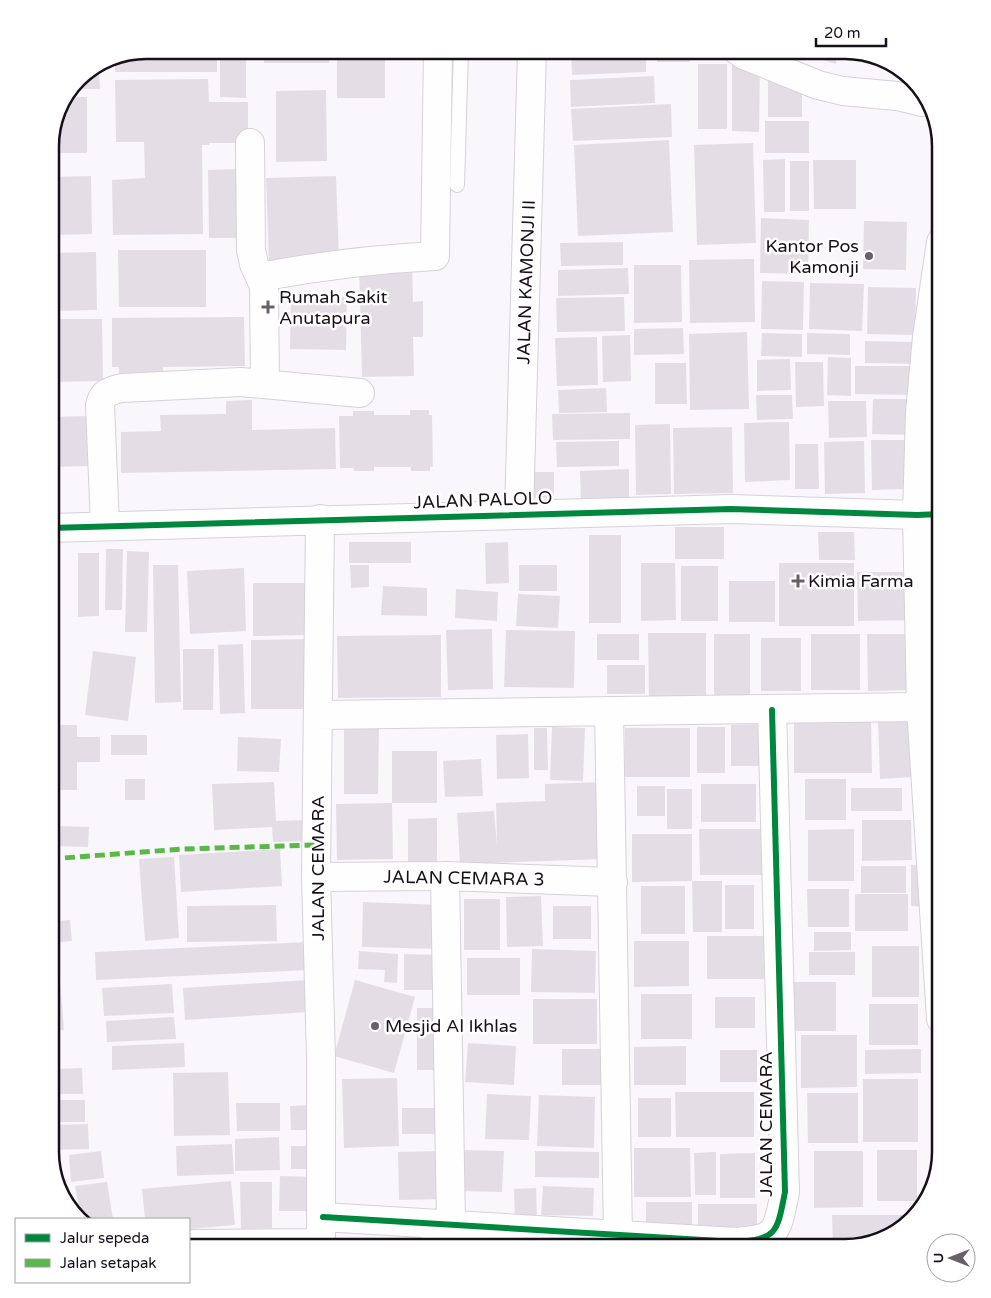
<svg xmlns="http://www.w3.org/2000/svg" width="991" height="1298" viewBox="0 0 991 1298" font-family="'Varela Round',sans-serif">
	<rect width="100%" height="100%" fill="#f9f7fb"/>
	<!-- green -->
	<path fill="#dde0d1" d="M939 1011H941V1152L936 1171Z"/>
	<!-- building -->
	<path fill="#e3dee6" d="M146 50H217V72H115V62Z
		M220 50H246V98L220 97Z
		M264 50H329V63H264Z
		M337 50H385V98H337Z
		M571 50H646V72L572 75Z
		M657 50H690V62H657Z
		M837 50 836 64 793 51V50Z
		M698 64H727V129H698Z
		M732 65H760L759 132 732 131Z
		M99 68 100 89H71L83 74Z
		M768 69H802V117H768Z
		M654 76 655 103 571 107 570 80Z
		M208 79 209 102H248V143H209V145H202L203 234 113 235 112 180 145 178 144 142H116L115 80Z
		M326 90 327 161 276 162V91Z
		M65 97H87V153H50V140L60 103Z
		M671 104 672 137 573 141 571 109Z
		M765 121H809V153H765Z
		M669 140 673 232 578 236 574 145Z
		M753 143 756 243 697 245 694 145Z
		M785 159V212H764L763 160Z
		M813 160H856V209H814Z
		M790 161H809V211H790Z
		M240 169 241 238H209L208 170Z
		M91 176 92 234 50 235V177Z
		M336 176 339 259 269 262 266 178Z
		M761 218 809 220 808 274 760 273Z
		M864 221 907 222 906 270 863 269Z
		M623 242V265L561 266 560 243Z
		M118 250H206V307H119Z
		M96 252 97 310 50 311V253Z
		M754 259 755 322 690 323 689 260Z
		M412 264 413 302 423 301V337H413L414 376 362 377 359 265Z
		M634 265H681L682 322 634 323Z
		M628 268 629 294 558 296V270Z
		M762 281 804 282 803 330 761 329Z
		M810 283 864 284 862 331 809 329Z
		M868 287 916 288 915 335 867 334Z
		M291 296 347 297 346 350 290 349Z
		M624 297 625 331 557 332 556 298Z
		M244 317 245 366 163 367V382H119V367H112V318Z
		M50 319H102L103 381 50 382Z
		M683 328 684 354 634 355V329Z
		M747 332 749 409 690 410 689 334Z
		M762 333 802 334V357L761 356Z
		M807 333 850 334V355L807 354Z
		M630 335 631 381 603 382 602 336Z
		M597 337 598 385 557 386 555 338Z
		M865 341 913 342V364L865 363Z
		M828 357 851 358V396L827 395Z
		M790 359 791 390 757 391V360Z
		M795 362H823L824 406 796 407Z
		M655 363H686L687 404H655Z
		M855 366H914L913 395 855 394Z
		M606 388 607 412 559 413 558 390Z
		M756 395H792L793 419 757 420Z
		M873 399H916L915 435 872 434Z
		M252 400V430L335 428 336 469 121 473V432L161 431 160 415 226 414V401Z
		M828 401H866L867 437 829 438Z
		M410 410H429V415H432L433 467H430V471H411V467H374V471H354V468H340L339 416H353V411H374V415H410Z
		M630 413V439L553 440 552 414Z
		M88 416 89 466 50 467V417Z
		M789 422 790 480 745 482 744 423Z
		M670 424 671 494 636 495 635 425Z
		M732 427 733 493 674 494 673 428Z
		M871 440H904L905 489 872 490Z
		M619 441V466L557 467 556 442Z
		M864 441 865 493 825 494 824 442Z
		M795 444H818L819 489H795Z
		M629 469V500L581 501 580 471Z
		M530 472H554V498H530Z
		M675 527H724V559H675Z
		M818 532H854L855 560H819Z
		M589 535H621V623H589Z
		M349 542H411V563H349Z
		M508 542 509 583 486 584 485 543Z
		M106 549H123L122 610H105Z
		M127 551 149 552 147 632H125Z
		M78 553H99V616L78 617Z
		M641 563H675L676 620 641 621Z
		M779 563H854V626H779Z
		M153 565H178L181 702 155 703Z
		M350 565H369V587L351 588Z
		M519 565H557V591H519Z
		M681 566H718V621H681Z
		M244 568 246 631 190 634 187 571Z
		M857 572H914V620L858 621Z
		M729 581H775V622H729Z
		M253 583H310L311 635 253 636Z
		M383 586 427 588V616L381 615Z
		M456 589 498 592 497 621 455 618Z
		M518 594 560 596 558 628 516 626Z
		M492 629 493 689 448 690 446 630Z
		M506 630 575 631 574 688 504 687Z
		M648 633H706V698H649Z
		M597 634H639V660H597Z
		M714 634H750V697H714Z
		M811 634H860V690H811Z
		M867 634H909L910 690 868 691Z
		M441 635V697L338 698 337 636Z
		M761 638H801V691H761Z
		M309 639V709H251V640Z
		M243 644 245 713 220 714 218 645Z
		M183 649H214L213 710H183Z
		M93 651 136 657 128 721 85 715Z
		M607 665H645V694H607Z
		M871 718 872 773H794V719Z
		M912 719 914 777 880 779 878 721Z
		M764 724V766H731V725Z
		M50 725H77V737H100V762H77V790H50Z
		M552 727 585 728 583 781 550 780Z
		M697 727H725V773H697Z
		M344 728H379L378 794H344Z
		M534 728H547L548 770H534Z
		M625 728H690V777H625Z
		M528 734 529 778 497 779 496 735Z
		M111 735H147V755H111Z
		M238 737 281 739 279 772 237 771Z
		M392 751H437V803H392Z
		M481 759 483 796 445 797 443 761Z
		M125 779H145V800H125Z
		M805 779H846V820H805Z
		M274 782 276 821 304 820 305 841 273 842 272 827 214 830 212 784Z
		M602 782 604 859 460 864 457 813 494 811 497 846 496 803 545 801V784Z
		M701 784H756V822H701Z
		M637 786H665V816H637Z
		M851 788H902V811H851Z
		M667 789H692V829H667Z
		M392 803 393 859 337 860 336 804Z
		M50 817H54L55 839H50Z
		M437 818V863H408V819Z
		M862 820H911L912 860 862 861Z
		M58 826 89 827 88 847 57 846Z
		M699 829H762L763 875H700Z
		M854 829V881H808V830Z
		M632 834H692V881L632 882Z
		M280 849 282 886 181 892 179 855Z
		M174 857 179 938 145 941 139 859Z
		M911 865H924L923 907 911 906Z
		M861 866H906V893H861Z
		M692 881H722V932H693Z
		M725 885H754V929H725Z
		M641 886H685V934H641Z
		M807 889H849V927H808Z
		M855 894H908V931H855Z
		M541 896 543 946 507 947 506 897Z
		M464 899H500V950H464Z
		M363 902 441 905 440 949 362 947Z
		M276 905 277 941 187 942V906Z
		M553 906H591V939H553Z
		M70 920 72 941 50 943V922Z
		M814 932H851V950L814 951Z
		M707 936H764V979H707Z
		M634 941H689V986L634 987Z
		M309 942 310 970 96 980 95 952Z
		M872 946H919V997H872Z
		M532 949 596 951 595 993 531 992Z
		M359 951 398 954 397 983 384 982 385 970 358 969Z
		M809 952H855V975H809Z
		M404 954 441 955 440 990H404Z
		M467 958H520V995H467Z
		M59 969 64 1030 50 1031V970Z
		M307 980 309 1012 185 1020 183 988Z
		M355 980 415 997 394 1073 334 1056Z
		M794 982H836V1031H794Z
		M172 984 174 1013 104 1016 102 988Z
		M641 994H692V1039H641Z
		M715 997H755V1028H715Z
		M533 999H597V1044H533Z
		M869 1004H918V1045H869Z
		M417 1008H442L443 1070H417Z
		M174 1017 176 1039 107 1042 106 1021Z
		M801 1035H857V1087L801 1088Z
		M184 1043 185 1067 112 1070V1046Z
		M468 1043 516 1046 514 1085 465 1082Z
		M686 1046V1085H634V1047Z
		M562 1049H601V1085H562Z
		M921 1049V1073L865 1074V1050Z
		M720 1050H757V1082H720Z
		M82 1068 83 1094H55V1069Z
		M228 1072 230 1135 174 1136 173 1073Z
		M397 1078 399 1146 344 1148 342 1079Z
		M863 1079H918V1142H863Z
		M675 1092H754V1137H676Z
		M807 1093H858V1143H808Z
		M487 1094 531 1096 529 1140 485 1139Z
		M539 1095 595 1097 594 1148 537 1146Z
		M638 1098H671V1137H638Z
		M55 1100H85V1122H55Z
		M236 1103H280V1131H237Z
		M314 1105V1130H291L290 1106Z
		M402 1108H443V1134H402Z
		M88 1124 89 1149 50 1150V1125Z
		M279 1137 280 1170 235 1171V1139Z
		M232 1144 234 1174 177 1176 176 1146Z
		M291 1146H319V1169H291Z
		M634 1148H690L691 1197H634Z
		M463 1150 504 1151 502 1192 462 1191Z
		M877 1150H917V1201H877Z
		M101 1151 104 1178 71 1182 69 1155Z
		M440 1151 441 1199 399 1200 398 1152Z
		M535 1151 599 1152V1178L535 1177Z
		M814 1151H863V1207L814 1208Z
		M716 1152V1195H695L694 1153Z
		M755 1153V1198H720V1154Z
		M280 1176 313 1177 312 1211H279Z
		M231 1181 235 1225 189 1229V1219H145L142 1189Z
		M107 1182 113 1219H81L75 1186Z
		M240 1182H272V1228L241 1229Z
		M543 1186 594 1188 593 1216 541 1215Z
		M536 1188 537 1219H515L514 1189Z
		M646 1202H692V1231H646Z
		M698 1204H757V1232H698Z
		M832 1215H907V1222L898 1232 845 1248H833Z
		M492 1238H520V1248H492Z"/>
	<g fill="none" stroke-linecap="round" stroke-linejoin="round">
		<defs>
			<path id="lane" d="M457 185 461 50
				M50 660 52 528"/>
			<path id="street" d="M737 50 744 55 818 85 843 91 897 96 922 102 927 100
				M250 143 251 250 254 264 264 286 265 384
				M260 277C318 266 376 259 435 256L438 50
				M519 513 532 50
				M320 519 316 877 321 1058V1248
				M105 525 100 405C103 392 110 391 122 388L241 382 360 393
				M609 711 618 1235
				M318 715 921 707
				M445 876 451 1224
				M316 877 445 876 613 882
				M323 1217 736 1242C778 1239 777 1232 785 1192L772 710
				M189 1244 321 1243
				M435 1248V1224"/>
			<path id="secondary" d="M50 528 731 509 917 515 941 514
				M941 1019 921 707 917 515 920 413 927 337 941 242"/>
		</defs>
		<!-- lane casing -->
		<use href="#lane" stroke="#d6d1d9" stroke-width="16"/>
		<!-- street casing -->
		<use href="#street" stroke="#d6d1d9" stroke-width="30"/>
		<!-- secondary casing -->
		<use href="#secondary" stroke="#d6d1d9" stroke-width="30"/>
		<!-- lane -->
		<use href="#lane" stroke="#fefefe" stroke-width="14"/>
		<!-- street -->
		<use href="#street" stroke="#fefefe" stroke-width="28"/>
		<!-- secondary -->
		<use href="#secondary" stroke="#fefefe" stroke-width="28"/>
		<!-- quiet -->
		<path stroke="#58b947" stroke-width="5" stroke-dasharray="10 5" stroke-linecap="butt" d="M50 859 183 849 316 845"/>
		<defs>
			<path id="cycleway" d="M50 528 731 509 917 515 941 514
				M323 1217 736 1242C778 1239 777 1232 785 1192L772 710"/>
		</defs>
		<!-- cycleway casing -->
		<use href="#cycleway" stroke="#fff" stroke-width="9"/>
		<!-- cycleway -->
		<use href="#cycleway" stroke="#00873e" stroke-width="6"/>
	</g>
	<!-- markers -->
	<g fill="#666169" stroke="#fff" stroke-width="2">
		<circle cx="869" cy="256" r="5"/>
		<path d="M265.5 299.5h5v5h5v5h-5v5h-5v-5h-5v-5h5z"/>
		<path d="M795.5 573.5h5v5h5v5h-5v5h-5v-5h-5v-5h5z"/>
		<circle cx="375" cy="1026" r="5"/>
	</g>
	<g text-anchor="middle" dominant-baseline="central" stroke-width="5" stroke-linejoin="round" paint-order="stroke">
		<!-- poi labels -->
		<g font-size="18" fill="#17101b" stroke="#fff" text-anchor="start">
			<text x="859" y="246" text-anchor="end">Kantor Pos<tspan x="859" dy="21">Kamonji</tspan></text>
			<text x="279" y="297">Rumah Sakit<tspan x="279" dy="21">Anutapura</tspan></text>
			<text x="808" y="581">Kimia Farma</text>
			<text x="385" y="1026">Mesjid Al Ikhlas</text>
		</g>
		<!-- street labels -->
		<g font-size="18" fill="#17101b" stroke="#fff">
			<text transform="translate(526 282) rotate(-88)">JALAN KAMONJI II</text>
			<text transform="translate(483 500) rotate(-2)">JALAN PALOLO</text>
			<text transform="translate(318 868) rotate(-90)">JALAN CEMARA</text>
			<text transform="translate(464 878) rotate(1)">JALAN CEMARA 3</text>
			<text transform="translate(766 1124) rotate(-90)">JALAN CEMARA</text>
		</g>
	</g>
	<!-- crop -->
	<path d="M0 0H991V1298H0ZM146 59H845A87 87 0 0 1 932 146V1152A87 87 0 0 1 845 1239H146A87 87 0 0 1 59 1152V146A87 87 0 0 1 146 59Z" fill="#fff" fill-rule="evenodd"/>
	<path fill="none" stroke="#17101b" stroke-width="2.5" d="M146 59H845A87 87 0 0 1 932 146V1152A87 87 0 0 1 845 1239H146A87 87 0 0 1 59 1152V146A87 87 0 0 1 146 59Z"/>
	<!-- legend -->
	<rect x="15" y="1218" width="175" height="65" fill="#ffffff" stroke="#a29fa4"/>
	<rect x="25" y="1234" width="25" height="8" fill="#00873e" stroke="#a29fa4"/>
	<text x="60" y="1243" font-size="15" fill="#17101b">Jalur sepeda</text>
	<rect x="25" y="1259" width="25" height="8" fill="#58b947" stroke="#a29fa4"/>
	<text x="60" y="1268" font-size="15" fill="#17101b">Jalan setapak</text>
	<!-- north arrow -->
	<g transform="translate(951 1258) rotate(270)"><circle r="24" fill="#ffffff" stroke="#a29fa4"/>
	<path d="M0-4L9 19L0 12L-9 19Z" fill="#666169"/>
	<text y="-8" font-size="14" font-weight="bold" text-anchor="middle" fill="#17101b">U</text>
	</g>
	<!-- scale -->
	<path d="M816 38v8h70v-8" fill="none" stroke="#17101b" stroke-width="2.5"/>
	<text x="824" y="38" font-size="15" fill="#17101b" stroke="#ffffff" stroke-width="4" paint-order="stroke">20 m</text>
</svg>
